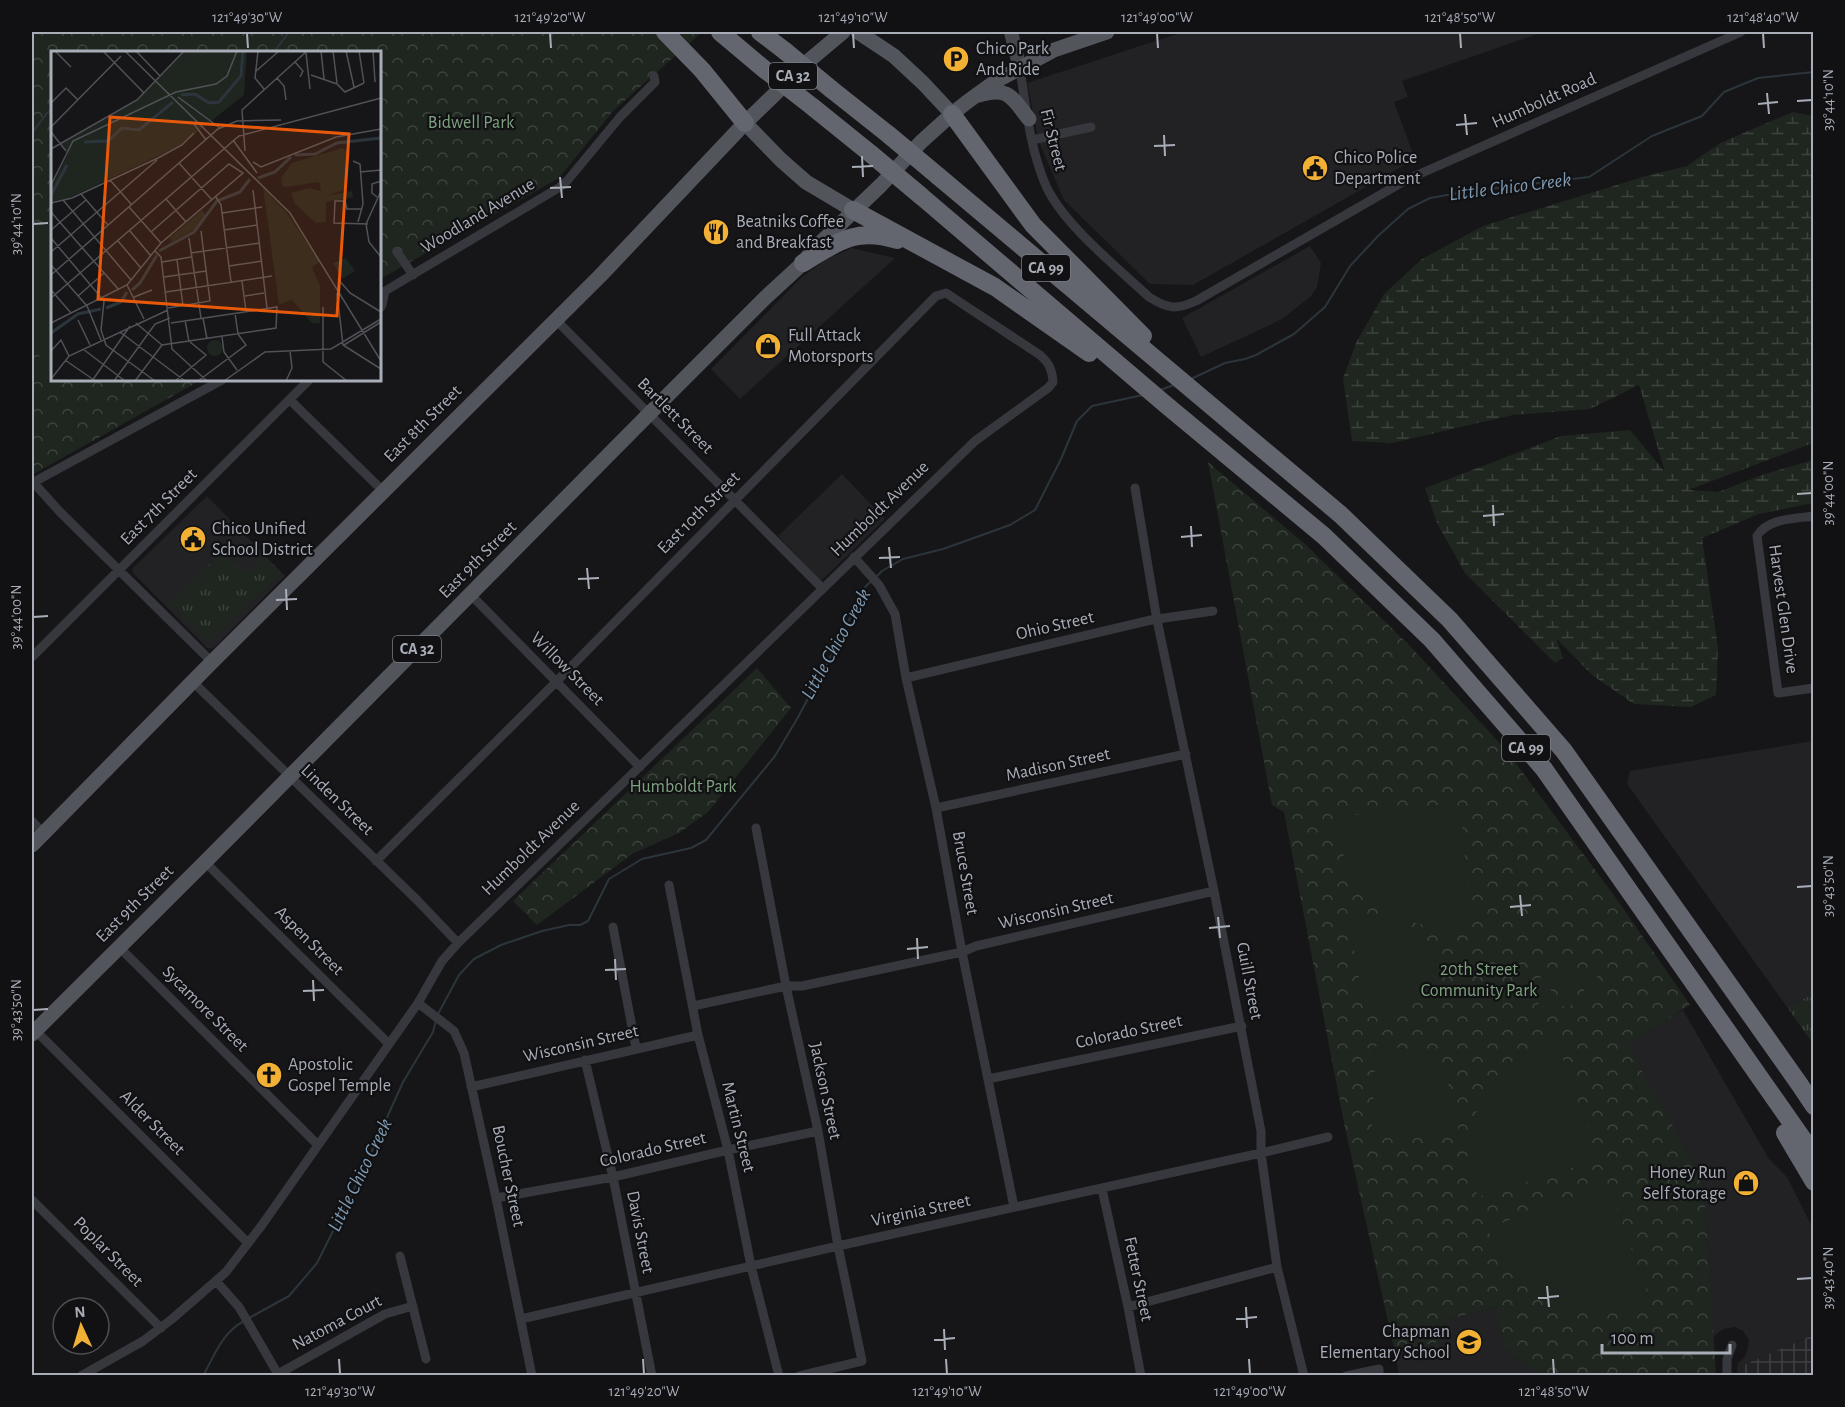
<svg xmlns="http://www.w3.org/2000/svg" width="1845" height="1407" viewBox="0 0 1845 1407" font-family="'Alegreya Sans',sans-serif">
	<defs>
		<pattern id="industrial-grid" width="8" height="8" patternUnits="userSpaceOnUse" patternTransform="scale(1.5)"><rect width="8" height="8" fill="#222225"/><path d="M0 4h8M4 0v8" fill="none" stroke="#3f3f43"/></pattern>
		<pattern id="grass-tufts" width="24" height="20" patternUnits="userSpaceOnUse" patternTransform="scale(1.5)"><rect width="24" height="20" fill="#1e261f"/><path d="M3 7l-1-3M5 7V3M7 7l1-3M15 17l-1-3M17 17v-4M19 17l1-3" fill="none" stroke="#3c433d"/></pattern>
		<pattern id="wetland-marsh" width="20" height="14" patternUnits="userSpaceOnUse" patternTransform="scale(1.5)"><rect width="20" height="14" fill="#1e261f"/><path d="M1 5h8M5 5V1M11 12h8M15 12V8" fill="none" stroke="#3c433d"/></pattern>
		<pattern id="park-crowns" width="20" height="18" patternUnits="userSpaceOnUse" patternTransform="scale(1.5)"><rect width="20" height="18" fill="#1e261f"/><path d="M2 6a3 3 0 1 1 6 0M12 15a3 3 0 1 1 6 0" fill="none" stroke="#3c433d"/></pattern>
	</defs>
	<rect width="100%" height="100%" fill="#161618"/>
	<!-- built -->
	<path fill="#222225" d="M1183 32H1543L1402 81 1408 97 1394 102 1415 159 1193 285 1150 284 1064 200 1039 142 1027 83Z
		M1310 246 1321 263 1317 287 1311 296 1285 317 1270 325 1201 357 1182 318Z
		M852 248 895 258 740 399 711 369 801 278 825 260Z
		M842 474 885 519 821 581 778 536Z
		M207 496 285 576 215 647 211 649 207 648 133 573 132 569Z
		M1813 741V994L1787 1007 1627 784 1630 771Z
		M1683 1010 1769 1159 1787 1177 1813 1229V1335L1737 1368 1738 1363 1744 1358 1747 1352 1749 1340 1743 1331 1735 1327 1723 1329 1713 1337 1704 1189 1699 1172 1626 1045Z
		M1498 1307 1503 1347 1538 1375H1399L1395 1353 1452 1338 1448 1319Z"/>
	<!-- industrial -->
	<path fill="url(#industrial-grid)" d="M1813 1335V1375H1738L1737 1368Z"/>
	<!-- grass -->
	<path fill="url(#grass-tufts)" d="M221 553 228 556 247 574 265 556 281 572 209 641 170 603Z
		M1813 994V1044L1787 1007Z"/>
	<!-- wetland -->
	<path fill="url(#wetland-marsh)" d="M1793 112 1813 116V443L1688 490 1718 492 1762 475 1813 460V503L1759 514 1702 538 1718 648 1716 695 1691 707 1634 704 1592 675 1556 638 1563 658 1555 663 1465 573 1437 523 1425 488 1561 436 1630 430 1665 472 1639 385 1590 409 1513 415 1392 443 1352 441 1343 378 1357 341 1384 294 1422 259 1483 226 1646 176 1687 166 1720 143Z"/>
	<!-- park -->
	<path fill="url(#park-crowns)" d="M32 32H702L613 111 559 178 380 279V52H52V380H201L32 475Z
		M1208 462 1307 546 1411 647 1506 750 1616 898 1690 1005 1627 1045 1699 1172 1704 1189 1716 1375H1538L1503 1347 1497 1307 1449 1319 1453 1338 1395 1353 1345 1128 1284 812 1272 805Z
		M757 668 791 708 708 812 679 833 632 854 537 925 513 901Z"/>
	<!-- pitch -->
	<path fill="#1e261f" d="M52 232V380H65L56 384 49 383 39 355 32 353V234Z
		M1447 804 1457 806 1463 813 1462 825 1471 927C1400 937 1340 888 1335 817Z
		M1371 917C1424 926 1435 948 1446 997L1370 1012 1364 1008 1349 920Z
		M1597 973 1599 1003 1585 1004 1583 974Z
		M1573 975 1575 1005 1562 1006 1559 976Z
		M1550 977 1552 1007 1539 1008 1536 978Z
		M1527 979 1529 1009 1515 1010 1513 980Z
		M1556 1039 1593 1145C1596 1154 1593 1160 1584 1164L1478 1197C1453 1129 1486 1060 1556 1039Z
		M1376 1046C1384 1046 1392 1046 1400 1048 1430 1053 1452 1080 1457 1109 1459 1118 1458 1129 1458 1138H1379L1372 1129Z
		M1601 1188 1607 1190 1612 1195 1651 1303C1582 1328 1511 1301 1488 1228L1594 1189Z"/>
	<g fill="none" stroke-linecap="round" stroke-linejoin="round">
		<!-- stream -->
		<path stroke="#2c353c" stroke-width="2" d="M274 52 289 32
			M32 133 47 113 52 110
			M1191 379 1225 363 1245 359 1256 355 1294 334 1325 307 1350 266 1378 236 1408 209 1430 198 1464 192 1589 177 1652 136 1702 116 1724 92 1758 78 1814 72
			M1160 390 1174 385
			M877 576 882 571 903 559 943 549 1010 525 1035 510 1061 459 1077 421 1092 406 1143 395
			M438 1014 459 975 474 959 501 945 542 931 569 925H580L588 921 609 879 642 859 691 848 706 840 775 756 797 719 832 654 866 586 873 580
			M249 1318 289 1296 317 1263 362 1173 403 1082 433 1032 436 1020
			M203 1376C215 1354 222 1333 244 1321"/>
		<!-- street -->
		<path stroke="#37383d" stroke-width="9" d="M1020 69C1026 108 1030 149 1046 186 1064 225 1117 267 1149 297 1168 309 1176 310 1196 301L1406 180 1741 32
			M1032 140 1091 127
			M397 252 413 275
			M380 294 560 187 567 181 620 117 655 82 654 76
			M380 308 382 305 385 291
			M556 320 822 588
			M290 400 383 491
			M33 482 60 512 212 662
			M32 483 222 380
			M1135 488 1157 620 1214 891 1261 1131V1153L1277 1267 1304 1376
			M1814 516C1794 519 1768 518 1757 536L1778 693 1814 688
			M854 557 879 585 895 614 906 678 936 808 962 952 1014 1207
			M471 595 640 767
			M32 657 309 380
			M906 678 1151 620 1213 611
			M193 682 418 901 458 943
			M936 808 1186 754
			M32 821 43 833
			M756 828 786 986 818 1131 838 1246 862 1361 799 1376
			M205 862 389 1044
			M669 885 698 1035 728 1150 751 1266 779 1376
			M613 927 636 1048
			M119 947 318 1145
			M418 1003 454 1031 464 1053 496 1198 532 1376
			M693 1006 786 986H802L962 952 976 946 1214 891
			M33 1028 248 1243
			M585 1060 613 1177 652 1376
			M988 1079 1242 1026
			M471 1087 698 1035
			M1102 1189 1128 1307 1141 1376
			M496 1198 613 1177 728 1150 818 1131
			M32 1200 161 1328
			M400 1256 426 1359
			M216 1281 239 1307 279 1376
			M1128 1307 1277 1267
			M521 1319 838 1246 1261 1153 1328 1137
			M278 1374 385 1314 413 1306
			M81 1376 143 1341 172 1319 226 1272 262 1225 418 1003 442 961 458 943 975 441 1048 388 1053 382C1052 369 1049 363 1040 355L946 293 936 296 556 682 376 861
			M1346 1376 1379 1369V1376
			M1727 1376V1359L1732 1345"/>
		<!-- secondary -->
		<path stroke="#45474d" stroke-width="14" d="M1011 32 1020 69"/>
		<!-- primary -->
		<path stroke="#53555c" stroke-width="15" d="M858 32 894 56 923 83 952 114
			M979 95C1009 86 1012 98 1029 119
			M745 123 781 160 806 182 853 210
			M32 845 212 662 600 276 745 123 812 58 843 32
			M32 1034 205 862 649 414 765 298 803 263 812 251 881 185 921 142 952 114 967 102 996 81 1054 50 1107 32"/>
		<!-- highway -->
		<path stroke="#63666e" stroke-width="18" d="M665 32 702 70 745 123
			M720 32 764 69
			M760 32 785 51
			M831 89 889 135
			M814 108 871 154
			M952 114 1033 225 1143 336
			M938 176 1341 515 1450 620 1564 751 1800 1085 1814 1106
			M921 196 1165 404 1324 536 1432 640 1544 769 1814 1155
			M853 210 995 287 1089 353
			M803 263C838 242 855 227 897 240
			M1785 1133 1814 1182"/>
		<!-- highway-bridge -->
		<path stroke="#63666e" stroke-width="18" d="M785 51 831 89
			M764 69 814 108
			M889 135 938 176
			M871 154 921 196"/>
	</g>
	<!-- ticks -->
	<path fill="none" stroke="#a8adb8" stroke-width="2" d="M247 33 248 48M550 33 551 48M853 33 854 48M1157 33 1158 48M1460 33 1461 48M1763 33 1764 48M1767 93 1769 114M1797 101 1812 100M1758 104 1778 102M1465 114 1467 135M1456 125 1477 123M1164 135 1165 156M1154 146 1175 145M862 156 863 177M852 167 873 166M560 177 562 198M550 188 571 187M33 224 48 223M1797 494 1812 493M1493 505 1494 526M1483 516 1504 514M1191 526 1192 547M1181 537 1202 535M889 547 891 568M879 558 900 557M587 568 589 589M578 579 599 578M286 589 287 610M276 600 297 599M33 617 48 616M1797 887 1812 886M1520 895 1522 916M1510 907 1531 905M1218 917 1220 938M1209 928 1230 926M917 938 918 959M907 949 928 947M615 959 616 980M605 970 626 969M313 980 314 1001M303 991 324 990M33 1010 48 1009M1797 1279 1812 1278M1547 1286 1549 1307M1538 1298 1559 1296M1246 1307 1247 1328M1236 1319 1257 1317M944 1329 945 1350M934 1340 955 1338M339 1359 340 1374M643 1359 644 1374M946 1359 947 1374M1249 1359 1250 1374M1553 1359 1554 1374"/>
	<!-- icons -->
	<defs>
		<symbol id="parking-disc" viewBox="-11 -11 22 22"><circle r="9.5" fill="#f2b134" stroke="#111113"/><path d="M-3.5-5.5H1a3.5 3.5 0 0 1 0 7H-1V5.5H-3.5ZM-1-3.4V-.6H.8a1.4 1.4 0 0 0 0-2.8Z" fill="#111"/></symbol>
		<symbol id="civic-disc" viewBox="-11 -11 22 22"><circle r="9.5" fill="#f2b134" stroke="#111113"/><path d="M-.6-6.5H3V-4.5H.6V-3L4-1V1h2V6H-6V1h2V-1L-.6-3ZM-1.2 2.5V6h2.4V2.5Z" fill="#111"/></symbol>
		<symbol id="restaurant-disc" viewBox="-11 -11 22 22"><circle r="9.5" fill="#f2b134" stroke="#111113"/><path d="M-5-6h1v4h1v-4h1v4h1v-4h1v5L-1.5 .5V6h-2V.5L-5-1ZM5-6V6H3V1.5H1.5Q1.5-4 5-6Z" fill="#111"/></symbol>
		<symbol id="shop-disc" viewBox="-11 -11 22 22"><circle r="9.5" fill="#f2b134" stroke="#111113"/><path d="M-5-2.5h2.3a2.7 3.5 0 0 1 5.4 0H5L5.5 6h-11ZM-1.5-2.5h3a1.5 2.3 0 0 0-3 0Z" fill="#111"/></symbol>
		<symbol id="church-disc" viewBox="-11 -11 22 22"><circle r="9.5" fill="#f2b134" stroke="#111113"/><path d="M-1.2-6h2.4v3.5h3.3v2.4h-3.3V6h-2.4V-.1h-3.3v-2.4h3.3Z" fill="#111"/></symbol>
		<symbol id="school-disc" viewBox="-11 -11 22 22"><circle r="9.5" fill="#f2b134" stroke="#111113"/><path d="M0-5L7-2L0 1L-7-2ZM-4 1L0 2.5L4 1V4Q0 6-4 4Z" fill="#111"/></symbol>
	</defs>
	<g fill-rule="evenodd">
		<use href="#parking-disc" x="941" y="44" width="30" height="30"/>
		<use href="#civic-disc" x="1300" y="153" width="30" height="30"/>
		<use href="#restaurant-disc" x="701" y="217" width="30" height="30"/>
		<use href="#shop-disc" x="753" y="331" width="30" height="30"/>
		<use href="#civic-disc" x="178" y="524" width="30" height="30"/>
		<use href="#church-disc" x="254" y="1060" width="30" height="30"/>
		<use href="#shop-disc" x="1731" y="1168" width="30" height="30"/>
		<use href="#school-disc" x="1454" y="1327" width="30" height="30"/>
	</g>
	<g text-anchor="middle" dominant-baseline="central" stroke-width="4.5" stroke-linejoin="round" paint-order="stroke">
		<!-- shield labels -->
		<g fill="#111113" stroke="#7b7e86" stroke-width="1.5">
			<rect x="769" y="63" width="48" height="26" rx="4.5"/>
			<rect x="1022" y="255" width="48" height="26" rx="4.5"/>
			<rect x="393" y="636" width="48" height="26" rx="4.5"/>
			<rect x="1502" y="735" width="48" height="26" rx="4.5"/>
		</g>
		<g font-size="16" font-weight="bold" fill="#a8adb8">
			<text x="793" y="76">CA 32</text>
			<text x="1046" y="268">CA 99</text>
			<text x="417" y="649">CA 32</text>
			<text x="1526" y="748">CA 99</text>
		</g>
		<!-- poi labels -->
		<g font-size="18" fill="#a8adb8" stroke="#111113" text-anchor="start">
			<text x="976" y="49">Chico Park<tspan x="976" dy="21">And Ride</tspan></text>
			<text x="1334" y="158">Chico Police<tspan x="1334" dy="21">Department</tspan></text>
			<text x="736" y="222">Beatniks Coffee<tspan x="736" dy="21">and Breakfast</tspan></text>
			<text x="788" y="336">Full Attack<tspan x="788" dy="21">Motorsports</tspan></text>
			<text x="212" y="529">Chico Unified<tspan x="212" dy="21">School District</tspan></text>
			<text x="288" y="1065">Apostolic<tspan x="288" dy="21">Gospel Temple</tspan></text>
			<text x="1726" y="1173" text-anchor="end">Honey Run<tspan x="1726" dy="21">Self Storage</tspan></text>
			<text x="1450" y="1332" text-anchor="end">Chapman<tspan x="1450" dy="21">Elementary School</tspan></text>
		</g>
		<!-- street labels -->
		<g font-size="18" fill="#a8adb8" stroke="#111113">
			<text transform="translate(1544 101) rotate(-24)">Humboldt Road</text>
			<text transform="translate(1053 140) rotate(76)">Fir Street</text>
			<text transform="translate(478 216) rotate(-31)">Woodland Avenue</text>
			<text transform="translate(675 416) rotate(45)">Bartlett Street</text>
			<text transform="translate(423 424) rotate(-45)">East 8th Street</text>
			<text transform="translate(159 507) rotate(-45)">East 7th Street</text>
			<text transform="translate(880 509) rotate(-44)">Humboldt Avenue</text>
			<text transform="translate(699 513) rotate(-45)">East 10th Street</text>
			<text transform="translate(478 560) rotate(-45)">East 9th Street</text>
			<text transform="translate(1783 609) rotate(82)">Harvest Glen Drive</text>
			<text transform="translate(1055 626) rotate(-13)">Ohio Street</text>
			<text transform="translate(567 669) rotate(45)">Willow Street</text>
			<text transform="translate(1058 765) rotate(-12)">Madison Street</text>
			<text transform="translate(337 800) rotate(44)">Linden Street</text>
			<text transform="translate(531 848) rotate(-44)">Humboldt Avenue</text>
			<text transform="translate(965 873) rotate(80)">Bruce Street</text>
			<text transform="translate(135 904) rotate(-45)">East 9th Street</text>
			<text transform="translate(1056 911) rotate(-13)">Wisconsin Street</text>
			<text transform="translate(309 941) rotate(45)">Aspen Street</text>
			<text transform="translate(1249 981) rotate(79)">Guill Street</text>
			<text transform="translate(205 1009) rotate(45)">Sycamore Street</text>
			<text transform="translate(1129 1032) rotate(-12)">Colorado Street</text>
			<text transform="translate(581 1044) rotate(-13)">Wisconsin Street</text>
			<text transform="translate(825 1091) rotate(78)">Jackson Street</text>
			<text transform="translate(152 1123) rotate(45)">Alder Street</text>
			<text transform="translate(738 1127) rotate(76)">Martin Street</text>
			<text transform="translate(653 1150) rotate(-13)">Colorado Street</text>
			<text transform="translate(508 1176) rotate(78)">Boucher Street</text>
			<text transform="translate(921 1211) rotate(-12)">Virginia Street</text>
			<text transform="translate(640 1232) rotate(79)">Davis Street</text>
			<text transform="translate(108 1252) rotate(45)">Poplar Street</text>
			<text transform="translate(1138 1279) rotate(78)">Fetter Street</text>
			<text transform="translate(337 1323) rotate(-28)">Natoma Court</text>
		</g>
		<!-- park labels -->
		<g font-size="18" fill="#7fa381" stroke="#111113">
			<text x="471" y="123">Bidwell Park</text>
			<text x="683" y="787">Humboldt Park</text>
			<text x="1479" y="970">20th Street<tspan x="1479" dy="21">Community Park</tspan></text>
		</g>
		<!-- water labels -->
		<g font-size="20" font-style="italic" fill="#7f9bb3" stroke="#111113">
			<text transform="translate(1510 187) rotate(-7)">Little Chico Creek</text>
			<text transform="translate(836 644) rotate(-61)">Little Chico Creek</text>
			<text transform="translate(360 1175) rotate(-64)">Little Chico Creek</text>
		</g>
	</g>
	<!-- overview -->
	<g transform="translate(51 51)">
		<rect width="330" height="330" fill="#161618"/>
		<path d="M295 207 304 220 291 228 282 212Z" fill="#1e261f"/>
		<path d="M291 97 299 101 296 138 275 145 301 140 302 146 275 151V171L265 172 244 153 240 142 258 137 270 140 268 131 236 136 231 135 230 127 241 112Z" fill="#1e261f"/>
		<path d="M133 0H196L193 44 130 94 18 147 0 151V136L17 103 11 93 84 51ZM212 137 236 162 269 211 261 216 269 235V272H261L241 249 228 254ZM151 159 155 165 144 178 121 191 118 187ZM156 297a8 8 0 1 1 16 0a8 8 0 1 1-16 0Z" fill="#1e261f"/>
		<path d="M59 97 68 99 76 111 62 116 55 99ZM225 184H241V199L233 198 238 208 227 209 226 197 233 198ZM252 215 255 230 240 234 241 222ZM256 234 261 250 257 251 247 248 241 238Z" fill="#1e261f"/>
		<path fill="none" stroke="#2c353c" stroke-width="3" d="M130 44 144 43 158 52 168 51 190 25 192 0M33 91 57 90 71 77 88 79 122 51M244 104 264 103 286 92 330 87M207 127 224 121 240 106M0 144 16 114M108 200 143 181 166 150 189 141 199 128M81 239 89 232 106 204M55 257 70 251 76 241M0 282 27 263 50 258"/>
		<path fill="none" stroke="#505258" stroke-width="1.5" d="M4 0 20 16M52 0 93 42M74 0 239 162 330 310M85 0 109 25M207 0 204 27 213 38M270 0 273 28M282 0 286 32M295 0 303 36M308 0 313 32M322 0 324 31M255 2 259 38M244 11 252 20 249 26M204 21 228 0M260 24 286 33 294 41 313 32M226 27 233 35 235 49M127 46 169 77M0 52 15 37 27 49M143 73 155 89M0 76 70 5M0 81 15 100M182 89 206 122M0 98 86 49 133 0M194 100 191 59 256 0M302 110 309 113 312 153 307 171M202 111 210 116 285 86 330 78M128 112 161 149M309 121 330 119M59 129 80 153M0 134 22 90 125 41 165 33 176 25 186 0M202 139 216 257M330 140 315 173 318 191 330 206M30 143 57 174M165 146 170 154 180 231M326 146 321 142V133L330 130M115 148 135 171M12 149 80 229M0 152 21 147 107 107 131 94 143 82M78 156 110 192M310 158H296L294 150H284L283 172 317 173M0 161 68 239M171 162 211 156M0 179 35 149M173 179 206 174M79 180 100 205M0 187 53 250 50 279 55 294 104 330M138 187 150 267M67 190 90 217M104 200 110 206 121 298 156 330M0 201 106 109M140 202 209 192M126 209 132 255M111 211 140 206M0 214 36 255 50 289M178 215 211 210M0 224 167 78 186 70 230 69M113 226 155 220M287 228 299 242 330 261M191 230 195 260M76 234 93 268M0 239 20 262M115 241 221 225M286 242 292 294 330 318M27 245 53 222M194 245 213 242M83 246 101 239M0 247 188 85 330 47M272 256V311L296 330M117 257 159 250 150 180M184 262 187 283M152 267 156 288M27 269 39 294M134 269 138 291M0 272 76 234 110 192 192 122 178 113 100 181M85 272 111 294M69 281 134 330M171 286 173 301 186 319M293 294 330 271M32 298 74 330M0 300 10 289 18 305M14 309 43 329M0 328 18 305 117 259M41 330 79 275M63 330 104 273 119 267M84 330 111 294 225 277 226 256 120 272M124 330 155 304 139 291M147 330 195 294 187 283M173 330 214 301 280 298 330 268M235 330 241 317 239 300"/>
		<path fill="#e8590c" fill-opacity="0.15" stroke="#e8590c" stroke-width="3" d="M59 66 298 83 286 265 47 248Z"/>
		<rect width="330" height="330" fill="none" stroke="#a8adb8" stroke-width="3"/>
	</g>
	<!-- border -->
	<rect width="1845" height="1407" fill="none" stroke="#111113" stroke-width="66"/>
	<!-- north arrow -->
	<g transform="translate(81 1326) rotate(356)"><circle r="28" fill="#111113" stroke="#4d4f55" stroke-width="1.5"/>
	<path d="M0-4.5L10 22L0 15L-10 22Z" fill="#f2b134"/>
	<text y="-9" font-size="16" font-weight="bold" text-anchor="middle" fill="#a8adb8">N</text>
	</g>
	<!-- scale -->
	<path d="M1602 1344v9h128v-9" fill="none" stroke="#a8adb8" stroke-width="3"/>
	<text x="1611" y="1344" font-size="18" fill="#a8adb8" stroke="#111113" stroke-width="4.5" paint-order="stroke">100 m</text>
	<rect x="33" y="33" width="1779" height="1341" fill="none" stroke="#a8adb8" stroke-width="2"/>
	<g font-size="15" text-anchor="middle" fill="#a8adb8">
		<text x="247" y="22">121°49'30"W</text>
		<text x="550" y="22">121°49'20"W</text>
		<text x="853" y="22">121°49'10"W</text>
		<text x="1157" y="22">121°49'00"W</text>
		<text x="1460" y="22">121°48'50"W</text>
		<text x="1763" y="22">121°48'40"W</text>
		<text transform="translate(1828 100) rotate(-90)" y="5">39°44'10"N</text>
		<text transform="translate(16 224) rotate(-90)" y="5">39°44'10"N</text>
		<text transform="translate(1828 493) rotate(-90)" y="5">39°44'00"N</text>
		<text transform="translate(16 617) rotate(-90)" y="5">39°44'00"N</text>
		<text transform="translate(1828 886) rotate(-90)" y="5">39°43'50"N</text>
		<text transform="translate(16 1010) rotate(-90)" y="5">39°43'50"N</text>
		<text transform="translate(1828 1278) rotate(-90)" y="5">39°43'40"N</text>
		<text x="340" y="1396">121°49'30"W</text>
		<text x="644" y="1396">121°49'20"W</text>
		<text x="947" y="1396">121°49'10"W</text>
		<text x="1250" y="1396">121°49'00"W</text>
		<text x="1554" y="1396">121°48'50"W</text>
	</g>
</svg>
